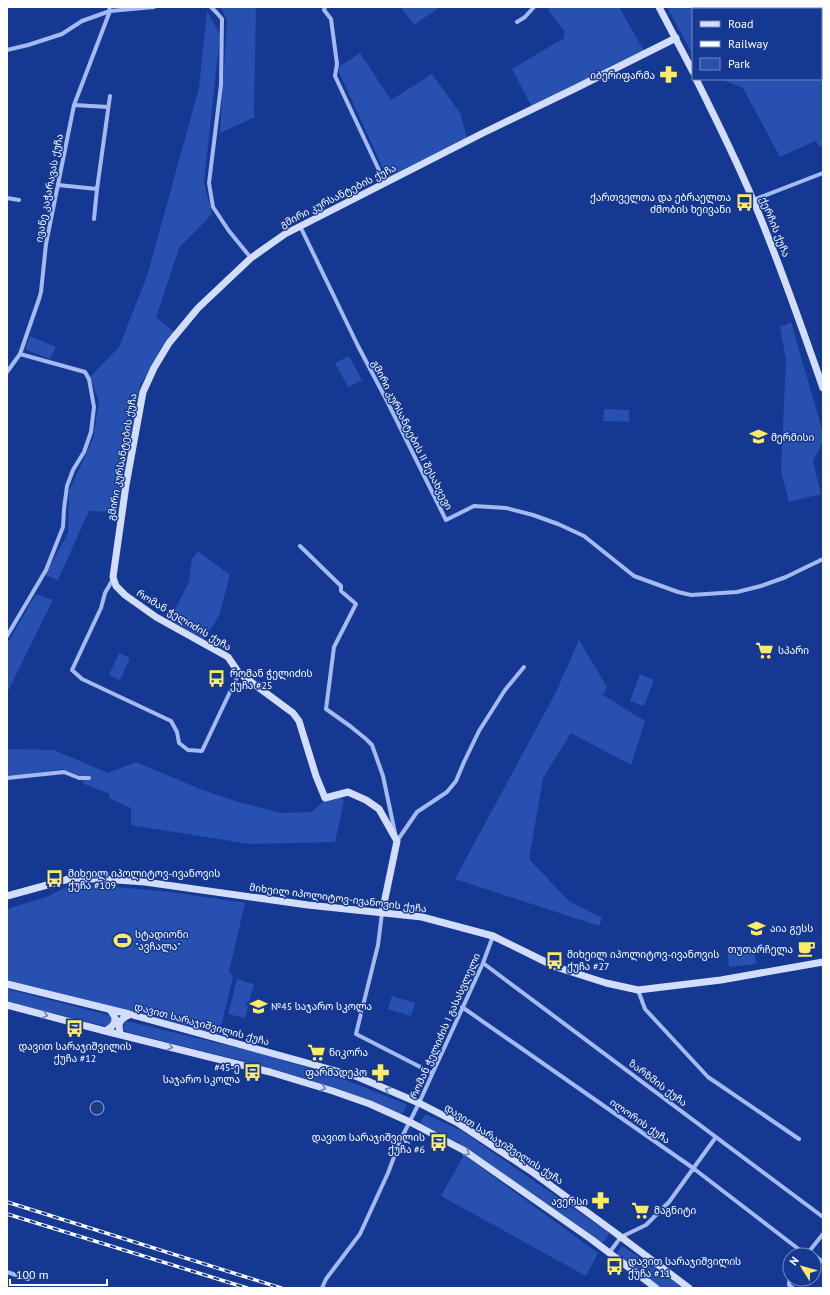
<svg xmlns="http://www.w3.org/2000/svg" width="830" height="1295" viewBox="0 0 830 1295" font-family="'PT Sans','Noto Sans Georgian',sans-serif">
	<rect width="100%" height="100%" fill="#153892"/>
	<!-- green -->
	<path fill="#2850b1" d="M221 7H256L254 112 255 117 220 133 227 21Z
		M401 7H440L414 25Z
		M550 7H619L644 51 532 107 512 69 564 38V31L549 11Z
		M667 7H754L755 9H693V55Z
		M207 11 220 35 204 182 212 214 179 248 156 317 174 332 140 385 118 512 89 511 58 580 45 575 68 533 69 491 93 439 99 401 90 377 119 347 147 276 199 88Z
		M823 43V149L815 141 780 157 743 88 721 79H821V44Z
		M360 53 391 100 432 74 460 113 467 138 390 177 386 175 338 70 340 66Z
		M791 322 823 433V442L813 461 821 494 789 502 781 471 786 360 780 327Z
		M30 336 56 347 50 359 25 349Z
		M349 356 362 380 348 387 335 363Z
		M604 409 629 410V422L603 421Z
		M198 551 230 575 219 616 204 639 169 621 189 582 192 559Z
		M36 594 53 600 7 693V644Z
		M579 640 607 687 603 695 645 721 631 765 571 733 543 778 529 859 569 901 602 918 599 926 455 879 556 692Z
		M119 653 130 658 120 680 109 675Z
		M640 674 654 680 644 706 630 701Z
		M7 749 54 750 108 773 136 762 200 789 238 802 281 813 311 812 327 799 340 797 344 801 335 842 249 844 131 825V808L109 798 110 794 84 784 80 776 63 769 15 776 7 775Z
		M74 883 171 892 245 903 229 971 233 977 219 1035 7 981V909L49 896Z
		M754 946 756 964 729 967 727 949Z
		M237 979 254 984 245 1018 228 1014Z
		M7 989 112 1016 114 1018 109 1027 16 1004 7 1001Z
		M392 996 415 1003 411 1016 388 1009Z
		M127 1021 254 1052 338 1077 406 1104V1106L403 1113 400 1114 337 1088 251 1063 127 1032 123 1029 125 1022Z
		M425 1115H427L462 1131 609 1233C608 1237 605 1241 601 1243L457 1142 422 1124 420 1121Z
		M464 1155 598 1253 586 1276 441 1196Z
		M621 1247H624L655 1268 683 1288H661L618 1256 617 1253Z"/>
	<!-- water -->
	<path fill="#213b7f" stroke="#96b3f4" d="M90 1108a7 7 0 1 1 14 0a7 7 0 1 1-14 0Z"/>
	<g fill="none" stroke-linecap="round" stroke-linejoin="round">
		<!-- street -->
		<path stroke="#a4baf1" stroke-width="4" d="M211 7 217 13 222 19 221 85 209 183 213 207 229 231 251 258
			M325 7 324 10 331 19 337 64 335 76 385 183
			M517 22 525 17 534 7
			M7 50 28 45 62 34 82 21 110 11 154 7
			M74 105 108 107
			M58 185 97 189
			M7 198 19 200
			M753 200 823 173
			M94 219 97 189 110 96
			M300 226 358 346 387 401 446 520 474 506 506 508 533 515 558 524 584 536 634 576 678 592 691 595 737 592 761 586 786 577 823 559
			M7 372 20 354 39 299 41 292 46 244 74 105 110 11 109 7
			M300 546 341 586V591L356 604 334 647 326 709 350 726 366 739 372 745 383 776 395 833
			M113 579 105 593 101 608 72 670 82 679 171 721 177 732 179 743 188 750 202 751 239 673
			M7 636 46 570 63 527 64 509 67 486 73 470 84 452 91 432 94 407 89 379 85 372 20 354
			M7 778 64 772 79 778H89
			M397 841 417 812 447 792 456 781 464 762 479 731 505 690 524 667
			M382 913 378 945 356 1034 432 1073
			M483 963 823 1217
			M638 990 645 1009 708 1077 799 1139
			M462 1007 693 1168 805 1254 814 1255 823 1262
			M609 1253 621 1237 646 1225 669 1202 716 1137
			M807 1254 823 1234
			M7 1272 28 1279
			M790 1274 789 1285 793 1288
			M322 1288 326 1279 360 1234 388 1173 400 1141 419 1103 483 963 493 936"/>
		<!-- secondary -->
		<path stroke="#d2ddfb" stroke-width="7" d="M659 7 693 72
			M696 79C716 119 736 159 753 200 779 261 801 325 823 388
			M7 896 69 879H103L145 882 308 905 422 917 493 936 556 967 606 983 638 990 721 980 823 962
			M382 913 397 841 379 809 366 800 348 792 325 798 316 776 299 721 293 713 239 673 228 657 156 617 125 595 116 586 113 577 126 485 143 392 154 368 169 343 198 308 251 258 285 234 483 133 576 88 676 38
			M7 984 129 1014 358 1077 419 1103 458 1123 531 1171 621 1237 689 1288
			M7 1005 105 1031 270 1072 333 1091 370 1104 410 1122 465 1151 591 1239 656 1288
			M105 1031C115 1026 119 1019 110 1010
			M121 1035C117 1025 119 1019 129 1015"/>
		<defs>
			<path id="rail" d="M7 1202 281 1288
				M7 1214 247 1288"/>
		</defs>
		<!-- rail casing -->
		<use href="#rail" stroke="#fff" stroke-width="3.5"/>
		<!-- rail -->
		<use href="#rail" stroke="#153892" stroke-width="2" stroke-dasharray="6" stroke-linecap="butt"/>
	</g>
	<!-- one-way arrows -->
	<defs><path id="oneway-chevron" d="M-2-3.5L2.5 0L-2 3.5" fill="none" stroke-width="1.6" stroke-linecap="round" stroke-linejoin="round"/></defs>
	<g stroke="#6a82c1">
		<use href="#oneway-chevron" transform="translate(45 1015) rotate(15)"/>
		<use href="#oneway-chevron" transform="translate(170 1047) rotate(14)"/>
		<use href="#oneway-chevron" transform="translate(323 1088) rotate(16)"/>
		<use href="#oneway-chevron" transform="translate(388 1090) rotate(-157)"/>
		<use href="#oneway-chevron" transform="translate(467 1153) rotate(32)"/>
	</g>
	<!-- icons -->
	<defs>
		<symbol id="pharmacy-bare" viewBox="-9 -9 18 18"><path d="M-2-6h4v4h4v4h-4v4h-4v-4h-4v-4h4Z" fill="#ffeb64" stroke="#153892" stroke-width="2.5" paint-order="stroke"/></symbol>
		<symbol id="bus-bare" viewBox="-9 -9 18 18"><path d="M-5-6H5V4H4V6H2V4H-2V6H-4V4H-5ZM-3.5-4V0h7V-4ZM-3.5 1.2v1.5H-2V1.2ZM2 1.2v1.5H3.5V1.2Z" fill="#ffeb64" stroke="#153892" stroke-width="2.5" paint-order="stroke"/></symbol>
		<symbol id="university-bare" viewBox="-9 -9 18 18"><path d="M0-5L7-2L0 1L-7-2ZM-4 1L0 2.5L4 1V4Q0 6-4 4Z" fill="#ffeb64" stroke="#153892" stroke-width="2.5" paint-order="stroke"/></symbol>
		<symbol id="supermarket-bare" viewBox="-9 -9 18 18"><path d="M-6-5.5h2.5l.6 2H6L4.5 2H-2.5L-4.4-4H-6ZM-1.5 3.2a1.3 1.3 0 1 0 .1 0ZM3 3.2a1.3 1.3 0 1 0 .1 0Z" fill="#ffeb64" stroke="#153892" stroke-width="2.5" paint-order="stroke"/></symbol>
		<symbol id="school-bare" viewBox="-9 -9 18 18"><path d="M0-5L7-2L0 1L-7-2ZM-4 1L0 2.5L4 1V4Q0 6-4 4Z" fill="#ffeb64" stroke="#153892" stroke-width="2.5" paint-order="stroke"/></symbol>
		<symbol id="stadium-bare" viewBox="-9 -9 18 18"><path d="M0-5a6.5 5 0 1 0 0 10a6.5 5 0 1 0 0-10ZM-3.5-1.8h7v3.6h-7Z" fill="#ffeb64" stroke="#153892" stroke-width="2.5" paint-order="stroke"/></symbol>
		<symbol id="cafe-bare" viewBox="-9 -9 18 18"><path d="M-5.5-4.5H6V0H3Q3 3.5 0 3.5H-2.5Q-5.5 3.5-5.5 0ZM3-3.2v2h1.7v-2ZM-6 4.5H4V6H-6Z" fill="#ffeb64" stroke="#153892" stroke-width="2.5" paint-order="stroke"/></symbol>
	</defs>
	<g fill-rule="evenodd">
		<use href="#pharmacy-bare" x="656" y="62" width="25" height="25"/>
		<use href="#bus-bare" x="732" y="190" width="25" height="25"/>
		<use href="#university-bare" x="746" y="424" width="25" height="25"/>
		<use href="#supermarket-bare" x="752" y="638" width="25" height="25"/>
		<use href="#bus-bare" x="204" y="666" width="25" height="25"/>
		<use href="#bus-bare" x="42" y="866" width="25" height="25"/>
		<use href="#school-bare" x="744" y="916" width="25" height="25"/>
		<use href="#stadium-bare" x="110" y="928" width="25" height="25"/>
		<use href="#cafe-bare" x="794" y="936" width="25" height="25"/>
		<use href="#bus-bare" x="542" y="948" width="25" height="25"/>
		<use href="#school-bare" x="246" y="994" width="25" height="25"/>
		<use href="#bus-bare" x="62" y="1016" width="25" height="25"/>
		<use href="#supermarket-bare" x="304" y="1040" width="25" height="25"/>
		<use href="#pharmacy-bare" x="368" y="1060" width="25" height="25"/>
		<use href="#bus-bare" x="240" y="1060" width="25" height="25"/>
		<use href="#bus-bare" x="426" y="1130" width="25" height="25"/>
		<use href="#pharmacy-bare" x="588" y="1188" width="25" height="25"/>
		<use href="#supermarket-bare" x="628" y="1198" width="25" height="25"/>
		<use href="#bus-bare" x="602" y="1254" width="25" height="25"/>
	</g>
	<g text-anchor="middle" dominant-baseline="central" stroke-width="3" stroke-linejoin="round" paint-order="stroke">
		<!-- poi labels -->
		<g font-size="10" fill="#fff" stroke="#153892" text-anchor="start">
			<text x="655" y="75" text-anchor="end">იბერიფარმა</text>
			<text x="731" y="197" text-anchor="end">ქართველთა და ებრაელთა<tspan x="731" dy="12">ძმობის ხეივანი</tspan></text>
			<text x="771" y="437">მერმისი</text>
			<text x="778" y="650">სპარი</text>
			<text x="230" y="673">რომან ჭელიძის<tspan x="230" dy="12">ქუჩა #25</tspan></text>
			<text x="68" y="873">მიხეილ იპოლიტოვ-ივანოვის<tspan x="68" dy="12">ქუჩა #109</tspan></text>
			<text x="770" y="928">აია გესს</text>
			<text x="135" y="934">სტადიონი<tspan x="135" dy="12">"ავჩალა"</tspan></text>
			<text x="793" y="949" text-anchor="end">თუთარჩელა</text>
			<text x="567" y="954">მიხეილ იპოლიტოვ-ივანოვის<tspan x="567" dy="12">ქუჩა #27</tspan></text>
			<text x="271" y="1006">№45 საჯარო სკოლა</text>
			<text x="75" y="1046" text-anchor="middle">დავით სარაჯიშვილის<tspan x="75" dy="12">ქუჩა #12</tspan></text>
			<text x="329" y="1052">ნიკორა</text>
			<text x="240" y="1067" text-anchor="end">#45-ე<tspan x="240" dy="12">საჯარო სკოლა</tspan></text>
			<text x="367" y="1072" text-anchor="end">ფარმადეპო</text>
			<text x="425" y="1137" text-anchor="end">დავით სარაჯიშვილის<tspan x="425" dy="12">ქუჩა #6</tspan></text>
			<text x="588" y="1201" text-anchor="end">ავერსი</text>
			<text x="654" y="1210">მაგნიტი</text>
			<text x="628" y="1261">დავით სარაჯიშვილის<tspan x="628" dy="12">ქუჩა #11</tspan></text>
		</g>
		<!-- street labels -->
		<g font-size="10" fill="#fff" stroke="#153892">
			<text transform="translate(49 188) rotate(-79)">ივანე კაჭარავას ქუჩა</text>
			<text transform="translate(338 196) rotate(-27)">გმირი კურსანტების ქუჩა</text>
			<text transform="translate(775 227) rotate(68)">ქერჩის ქუჩა</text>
			<text transform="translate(412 435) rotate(63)">გმირი კურსანტების II შესახვევი</text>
			<text transform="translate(122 457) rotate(-80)">გმირი კურსანტების ქუჩა</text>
			<text transform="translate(184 620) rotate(31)">რომან ჭელიძის ქუჩა</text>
			<text transform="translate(338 898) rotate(7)">მიხეილ იპოლიტოვ-ივანოვის ქუჩა</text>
			<text transform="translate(202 1024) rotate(15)">დავით სარაჯიშვილის ქუჩა</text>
			<text transform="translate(445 1026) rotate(-66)">რომან ჭელიძის I გასასვლელი</text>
			<text transform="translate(658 1083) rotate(37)">ზარზმის ქუჩა</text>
			<text transform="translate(640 1121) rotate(35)">ილორის ქუჩა</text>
			<text transform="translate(504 1144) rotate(33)">დავით სარაჯიშვილის ქუჩა</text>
		</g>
	</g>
	<!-- border -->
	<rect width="830" height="1295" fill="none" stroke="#ffffff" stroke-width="16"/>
	<!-- legend -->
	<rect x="692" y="8" width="130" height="72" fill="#153892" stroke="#7388be"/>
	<rect x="700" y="21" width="20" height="6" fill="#d2ddfb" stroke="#7388be"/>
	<text x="728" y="28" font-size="12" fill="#ffffff">Road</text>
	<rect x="700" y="41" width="20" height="6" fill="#ffffff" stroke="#7388be"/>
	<text x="728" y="48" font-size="12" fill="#ffffff">Railway</text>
	<rect x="700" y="58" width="20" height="12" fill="#2850b1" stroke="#7388be"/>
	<text x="728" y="68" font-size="12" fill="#ffffff">Park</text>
	<!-- north arrow -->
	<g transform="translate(802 1267) rotate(307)"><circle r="19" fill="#153892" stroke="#7388be"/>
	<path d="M0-3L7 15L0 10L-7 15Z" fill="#ffeb64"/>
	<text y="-6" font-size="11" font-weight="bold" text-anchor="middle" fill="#ffffff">N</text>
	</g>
	<!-- scale -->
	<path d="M10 1279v6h97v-6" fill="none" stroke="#ffffff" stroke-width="2"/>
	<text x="16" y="1279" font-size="12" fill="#ffffff" stroke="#153892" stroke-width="3" paint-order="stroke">100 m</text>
</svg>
